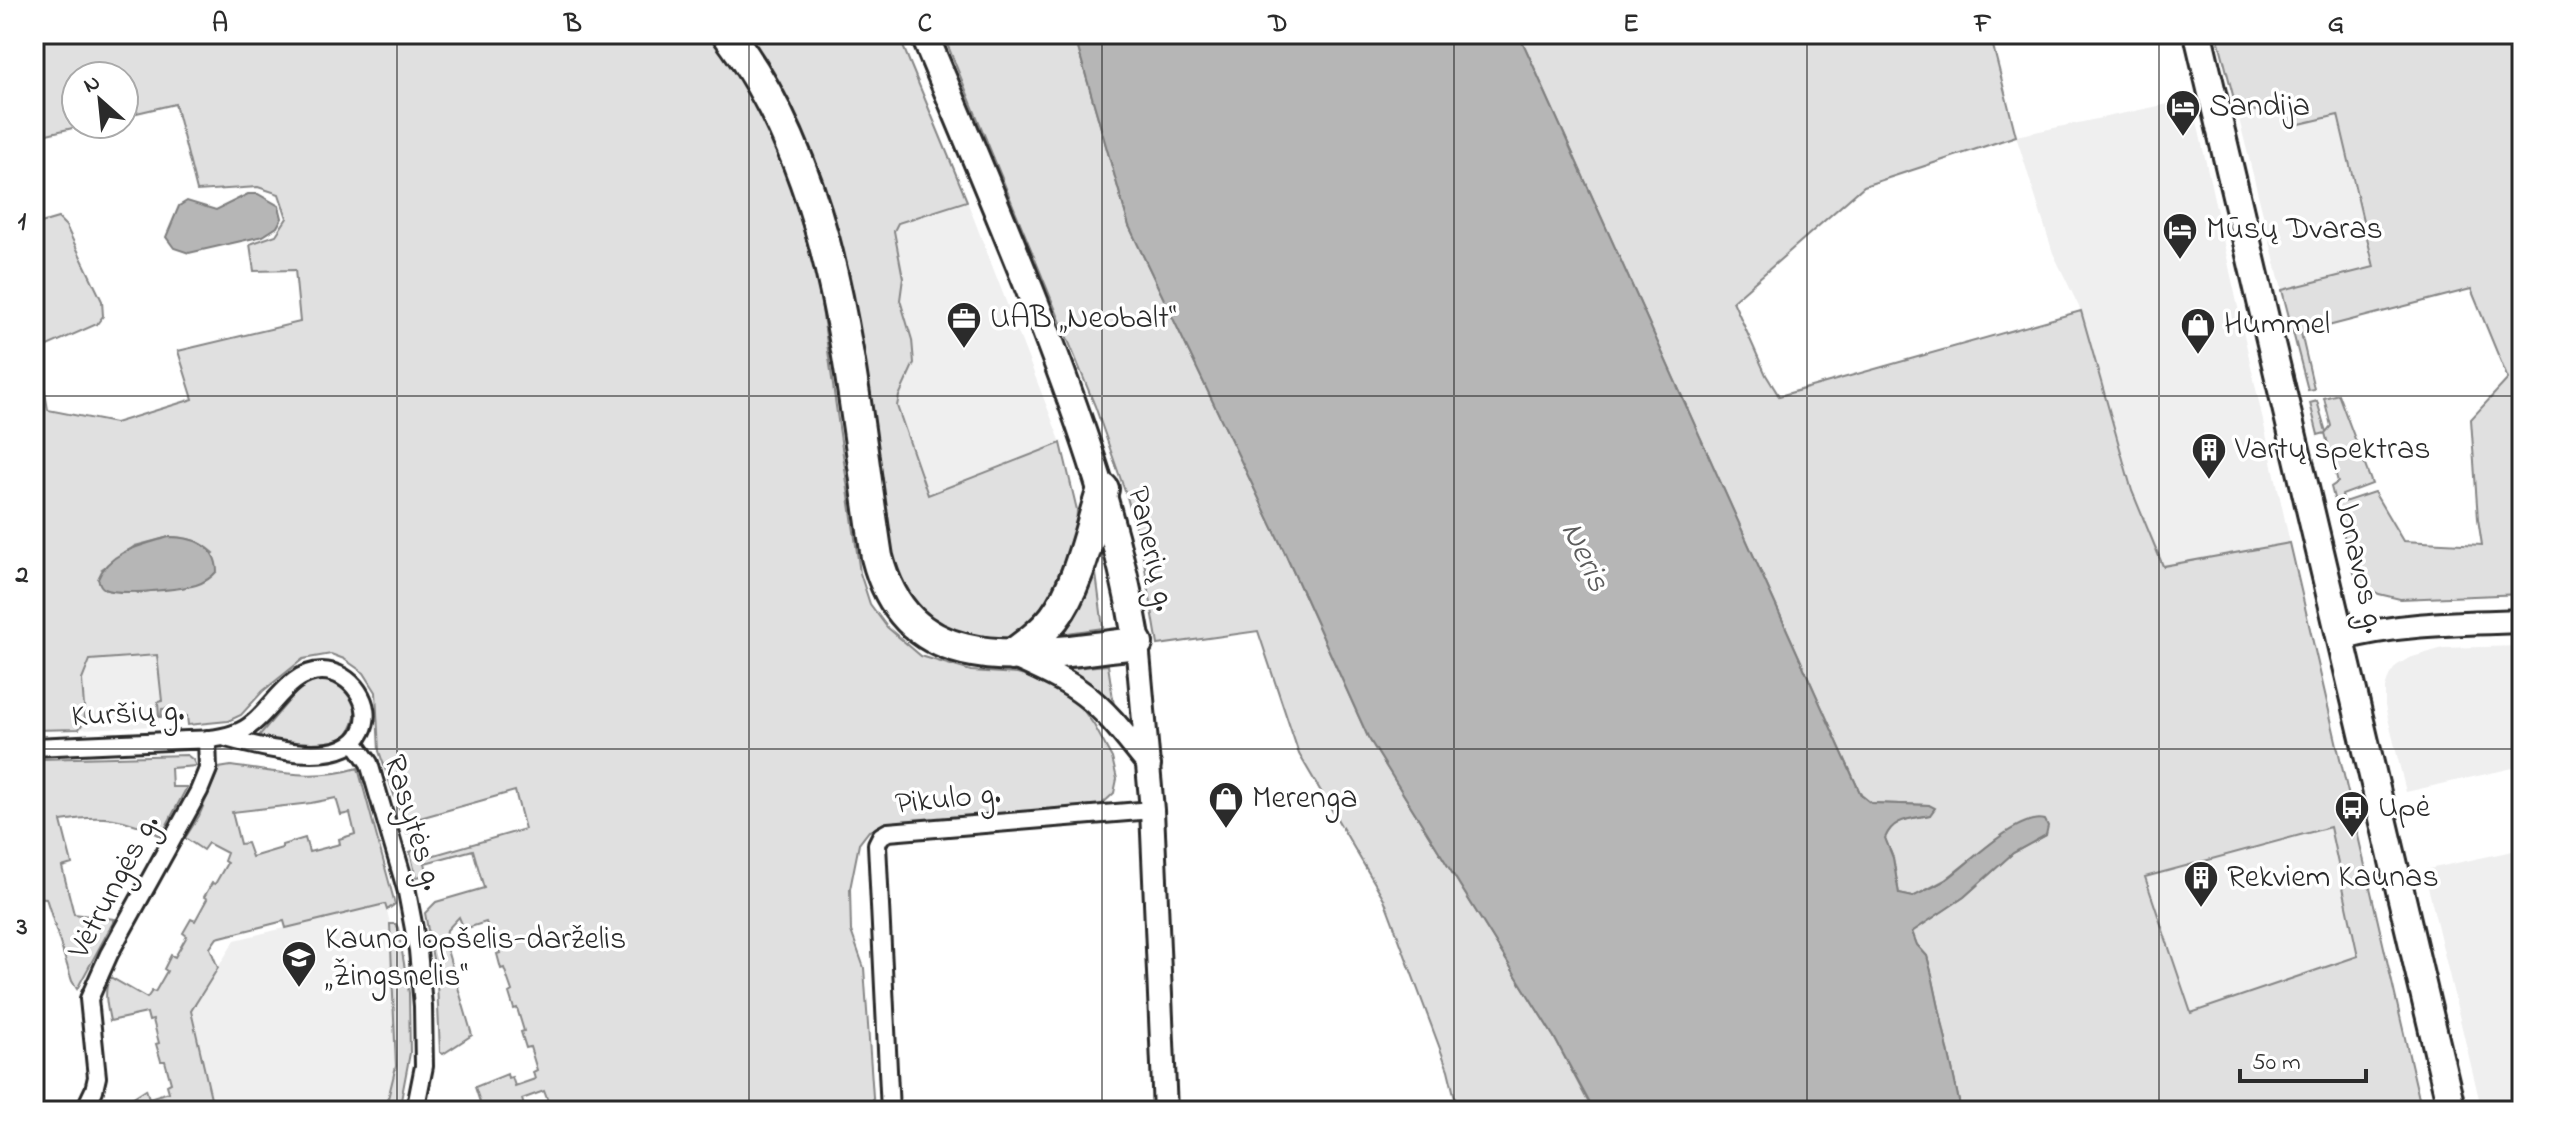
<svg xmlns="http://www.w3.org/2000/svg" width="2556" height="1145" viewBox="0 0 2556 1145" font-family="'Indie Flower',sans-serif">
	<rect width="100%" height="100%" fill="#fff"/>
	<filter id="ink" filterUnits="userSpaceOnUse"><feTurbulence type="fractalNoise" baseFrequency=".0125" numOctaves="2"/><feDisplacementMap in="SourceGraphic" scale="16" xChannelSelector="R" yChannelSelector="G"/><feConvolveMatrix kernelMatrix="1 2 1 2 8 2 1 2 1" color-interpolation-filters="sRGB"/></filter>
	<g filter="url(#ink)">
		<!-- built -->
		<path fill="#efefef" d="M2192 99 2290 543 2163 566 2132 491 2081 311 2053 253 2016 136Z
			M2234 99 2254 111 2284 103 2291 126 2338 114 2374 268 2282 290Z
			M967 201 1061 443 928 495 897 406 899 396 914 363 912 340 900 300 903 278 894 231 898 223Z
			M2522 646V766L2406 792 2385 706V688L2389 676 2396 666 2409 658 2443 648Z
			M157 655 162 694V702H158L159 726 79 729 85 720 82 680 90 660Z
			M2330 827 2358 957 2191 1014 2145 877Z
			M2522 849V1111H2482L2424 870Z
			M385 904 392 930 396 1066 385 1111H214L191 1011 235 940Z"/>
		<!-- green -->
		<path fill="#e0e0e0" stroke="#868686" stroke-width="2" fill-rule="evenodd" d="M34 34H708L744 81 782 156 818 281 860 573 870 604 887 627 921 656 971 671 1017 674 1051 683 1078 703 1094 725 1112 758 1117 779 1114 793 1100 806 896 825 869 831 859 844 850 889 851 931 864 968 874 1111H564L561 1106 551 1109 544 1091 522 1099 525 1110 483 1111 475 1087 507 1074 508 1078 512 1077 515 1086 535 1079 533 1072 537 1070 530 1047 526 1048 521 1032 524 1031 517 1008 514 1009 509 993 512 991 504 968 501 969 497 954 500 953 492 929 489 930 486 922 464 929 459 917 447 930 445 943 472 1035 443 1054 440 1052 437 982 425 913 436 902 484 888 473 850 425 863 428 875 416 877 410 852 421 848 424 858 525 829 515 791 413 820 416 831 407 833 379 751 376 692 364 673 344 659 331 654 303 659 263 691 241 715 228 721 188 725 187 716H177L176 708 162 709 161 717H159L158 702 162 701 157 655 90 660 82 680 85 720 79 729 34 730V225L58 218 66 226 102 301 103 316 97 324 38 350 48 410 115 423 193 399 178 351 300 322 295 270 254 271 250 244 276 235 287 218 279 194 258 187 197 191 175 104 124 116V76H76V124H90L34 137ZM169 537C187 537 200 541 214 553L170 588 138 593 102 569 135 546Z
			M745 34H898L967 201 898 223 894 231 903 278 900 300 912 340 914 363 899 396 897 406 928 495 1061 443 1077 510 1075 547 1063 588 1027 631 1004 640 983 641 925 620 892 576 842 245 823 182 801 128 776 80Z
			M943 34H1074L1129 226 1284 551 1368 737 1554 1037 1593 1111H1458L1448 1070 1384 899 1299 754 1258 631 1158 645 1143 556 1127 497 1095 406Z
			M1519 34H1990L2016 136 1864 186 1733 301 1766 375 1779 396 2081 311 2132 491 2163 566 2290 543 2421 1107 2406 1111H1961L1932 975 1927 956 1917 945 1912 931 1964 897 2013 853 2046 835 1997 839 1945 880 1913 897 1899 894 1893 858 1885 838C1893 818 1910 819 1930 815L1929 805 1871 803 1861 795ZM2330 827 2358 956 2191 1013 2145 877Z
			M2217 34H2522V594L2400 599 2379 594 2363 585 2354 573 2331 487 2338 482 2325 433 2318 435 2310 403 2317 401 2326 432 2331 426 2324 398 2338 394 2372 484 2342 495 2344 502 2374 492 2403 541 2482 545 2478 519 2471 419 2508 379 2471 289 2301 333 2314 389 2308 390 2282 290 2374 267 2338 115 2291 126 2284 103 2254 111 2234 99Z
			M1094 558 1103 628 1046 636Z
			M1108 665 1115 712 1062 669Z
			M330 680C349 689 361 702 353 724 350 731 346 740 338 743 313 752 282 743 257 738L298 690 311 681Z
			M187 755 193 760 196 766 171 768 172 787H187L161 836C125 817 102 814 61 821L72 864 62 867 74 914 115 919 77 989 72 981 46 898 34 897V778L40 759Z
			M231 766C274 772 316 781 358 768L395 904 387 910 385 904 286 928 284 921 217 938 210 948 218 968 191 1011 214 1111H119L118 1107 146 1089 149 1098 169 1092 167 1085 171 1083 165 1061H161L156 1044 159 1043 153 1020 149 1021 147 1013 110 1021C107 1006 103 991 110 977L147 998 152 991 155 992 167 971 164 969 171 955 175 957 187 936 183 933 191 919 195 921 207 899 204 897 212 883 215 884 227 863 224 861 227 853 208 843 203 850 185 838 199 816 219 768ZM336 798 341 815 350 813 355 834 339 839 340 844 309 852 305 838 282 845V848L252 857 247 843 240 844 232 812 311 803Z
			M390 924H396L398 928 409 993 410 1053 399 1111H385L396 1066Z"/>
		<!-- water -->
		<path fill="#b6b6b6" stroke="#7e7e7e" stroke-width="2" d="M1074 34H1519L1861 795 1871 803 1929 805 1935 808 1930 815C1911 819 1893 818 1885 838L1893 858 1899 894 1913 897C1924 891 1937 886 1947 879 1968 864 2019 812 2045 820L2048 826 2046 835 2013 853 1964 897 1912 932 1917 945 1927 956 1932 975 1961 1111H1594L1554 1037 1368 737 1284 551 1129 226Z
			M248 194H258L279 206 282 218 277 227 263 236 189 253 174 248 166 237 179 206 187 201 216 210Z
			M169 537C192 537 216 544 217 571 212 577 205 582 196 585 181 589 118 596 105 589 100 586 100 584 98 579 109 551 143 545 169 537Z"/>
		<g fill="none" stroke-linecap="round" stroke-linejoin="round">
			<defs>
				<path id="street" d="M355 743 369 763 407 892 418 950 423 1006 424 1066 415 1111
					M34 747C79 745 124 743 168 741 193 739 218 742 241 731 270 717 286 671 322 671 351 671 375 705 362 731 344 770 258 747 226 738
					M84 1111 94 1090 97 1077 89 999 109 954 199 791 208 769 207 739
					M890 1111 877 844 881 836 888 832 1152 810"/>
				<path id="secondary" d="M2340 639C2399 623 2462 623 2522 621
					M1137 643 1152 810 1165 1111
					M1013 656C1038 668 1063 678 1085 695 1110 714 1129 741 1149 765"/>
				<path id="primary" d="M924 34C963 128 1003 221 1040 316 1082 426 1118 526 1137 643
					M2198 34 2452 1111"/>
				<path id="highway" d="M728 34C841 184 849 378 877 557 910 687 1037 653 1137 643
					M1012 655C1027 644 1042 633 1054 618 1079 586 1090 528 1103 489"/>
			</defs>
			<!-- street casing -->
			<use href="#street" stroke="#2b2b2b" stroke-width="22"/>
			<!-- secondary casing -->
			<use href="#secondary" stroke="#2b2b2b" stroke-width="28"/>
			<!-- primary casing -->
			<use href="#primary" stroke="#2b2b2b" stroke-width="32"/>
			<!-- highway casing -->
			<use href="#highway" stroke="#2b2b2b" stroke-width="36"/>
			<!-- street -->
			<use href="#street" stroke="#fff" stroke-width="16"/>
			<!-- secondary -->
			<use href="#secondary" stroke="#fff" stroke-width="22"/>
			<!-- primary -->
			<use href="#primary" stroke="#fff" stroke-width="26"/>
			<!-- highway -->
			<use href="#highway" stroke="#fff" stroke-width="30"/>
		</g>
	</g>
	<!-- grid -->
	<path fill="none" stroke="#2b2b2b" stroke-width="2" stroke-opacity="0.55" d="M397 34V1111M749 34V1111M1102 34V1111M1454 34V1111M1807 34V1111M2159 34V1111M34 396H2522M34 749H2522"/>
	<!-- icons -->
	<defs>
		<symbol id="hotel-pin" viewBox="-11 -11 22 30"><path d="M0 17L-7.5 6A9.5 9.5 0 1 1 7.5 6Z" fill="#2b2b2b" stroke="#fff"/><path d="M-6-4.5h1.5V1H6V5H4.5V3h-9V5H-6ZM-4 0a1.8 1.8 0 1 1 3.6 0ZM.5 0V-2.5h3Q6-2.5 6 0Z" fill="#fff"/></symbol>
		<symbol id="office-pin" viewBox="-11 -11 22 30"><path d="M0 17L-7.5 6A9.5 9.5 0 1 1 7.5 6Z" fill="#2b2b2b" stroke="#fff"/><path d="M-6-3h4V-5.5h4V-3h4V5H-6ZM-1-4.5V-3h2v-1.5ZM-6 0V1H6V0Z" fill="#fff"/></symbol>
		<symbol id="shop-pin" viewBox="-11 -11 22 30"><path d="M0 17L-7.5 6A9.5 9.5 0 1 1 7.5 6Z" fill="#2b2b2b" stroke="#fff"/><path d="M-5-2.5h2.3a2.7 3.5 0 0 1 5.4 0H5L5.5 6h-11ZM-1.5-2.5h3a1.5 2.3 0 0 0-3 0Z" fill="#fff"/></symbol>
		<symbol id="building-pin" viewBox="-11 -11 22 30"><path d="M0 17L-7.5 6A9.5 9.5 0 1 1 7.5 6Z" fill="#2b2b2b" stroke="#fff"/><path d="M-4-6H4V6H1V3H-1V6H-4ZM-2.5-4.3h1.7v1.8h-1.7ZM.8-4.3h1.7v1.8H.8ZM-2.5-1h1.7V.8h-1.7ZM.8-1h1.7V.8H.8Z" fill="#fff"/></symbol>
		<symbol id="bus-pin" viewBox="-11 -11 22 30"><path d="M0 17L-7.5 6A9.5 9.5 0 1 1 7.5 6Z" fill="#2b2b2b" stroke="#fff"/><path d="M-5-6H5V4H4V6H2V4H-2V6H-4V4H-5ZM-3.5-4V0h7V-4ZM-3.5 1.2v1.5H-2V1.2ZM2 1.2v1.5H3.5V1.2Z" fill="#fff"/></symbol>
		<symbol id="school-pin" viewBox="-11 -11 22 30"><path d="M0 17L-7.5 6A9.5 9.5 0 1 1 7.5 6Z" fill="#2b2b2b" stroke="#fff"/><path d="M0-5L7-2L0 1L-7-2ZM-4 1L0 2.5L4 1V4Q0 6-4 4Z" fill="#fff"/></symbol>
	</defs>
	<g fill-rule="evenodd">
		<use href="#hotel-pin" x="2163" y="87" width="40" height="54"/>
		<use href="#hotel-pin" x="2160" y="210" width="40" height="54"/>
		<use href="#office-pin" x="944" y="299" width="40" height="54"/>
		<use href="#shop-pin" x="2178" y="305" width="40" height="54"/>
		<use href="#building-pin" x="2189" y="430" width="40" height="54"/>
		<use href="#shop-pin" x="1206" y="779" width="40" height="54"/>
		<use href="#bus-pin" x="2332" y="788" width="40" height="54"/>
		<use href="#building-pin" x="2181" y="858" width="40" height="54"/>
		<use href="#school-pin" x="279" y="938" width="40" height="54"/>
	</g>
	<g text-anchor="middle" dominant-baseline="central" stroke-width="7" stroke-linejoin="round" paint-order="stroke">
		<!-- poi labels -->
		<g font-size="32" fill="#2b2b2b" stroke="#fff" text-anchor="start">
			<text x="2209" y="107">Sandija</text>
			<text x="2206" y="230">Mūsų Dvaras</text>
			<text x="990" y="319">UAB „Neobalt“</text>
			<text x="2224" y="325">Hummel</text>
			<text x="2235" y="450">Vartų spektras</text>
			<text x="1252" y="799">Merenga</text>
			<text x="2378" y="808">Upė</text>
			<text x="2227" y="878">Rekviem Kaunas</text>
			<text x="325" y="940">Kauno lopšelis-darželis<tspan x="325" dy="37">„Žingsnelis“</tspan></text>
		</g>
		<!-- street labels -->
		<g font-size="32" fill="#2b2b2b" stroke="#fff">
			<text transform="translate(1150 549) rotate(77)">Panerių g.</text>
			<text transform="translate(2358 565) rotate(77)">Jonavos g.</text>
			<text transform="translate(128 715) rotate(-3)">Kuršių g.</text>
			<text transform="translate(948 800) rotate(-6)">Pikulo g.</text>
			<text transform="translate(412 823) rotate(73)">Rasytės g.</text>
			<text transform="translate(115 887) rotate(-62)">Vėtrungės g.</text>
		</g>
		<!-- water labels -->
		<g font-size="34" font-style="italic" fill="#5c5c5c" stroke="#fff">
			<text transform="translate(1584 557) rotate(65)">Neris</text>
		</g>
	</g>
	<!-- margin -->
	<rect width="2556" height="1145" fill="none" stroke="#fff" stroke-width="88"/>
	<!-- north arrow -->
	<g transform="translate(100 100) rotate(333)"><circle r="38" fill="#ffffff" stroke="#aaaaaa" stroke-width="2"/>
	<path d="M0-6L14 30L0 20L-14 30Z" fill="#2b2b2b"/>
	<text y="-12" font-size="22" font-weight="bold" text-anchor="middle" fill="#2b2b2b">N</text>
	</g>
	<!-- scale -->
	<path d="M2240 1069v12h126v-12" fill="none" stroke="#2b2b2b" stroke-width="4"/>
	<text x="2252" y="1069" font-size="24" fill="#2b2b2b" stroke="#ffffff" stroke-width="6" paint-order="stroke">50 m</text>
	<rect x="44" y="44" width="2468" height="1057" fill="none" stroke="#2b2b2b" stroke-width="3"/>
	<g font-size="26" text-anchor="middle" font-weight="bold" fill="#2b2b2b">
		<text x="220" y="31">A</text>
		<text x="573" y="31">B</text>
		<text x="925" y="31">C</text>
		<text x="1278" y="31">D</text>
		<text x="1631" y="31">E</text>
		<text x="1983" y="31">F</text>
		<text x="2336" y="31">G</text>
		<text x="22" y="229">1</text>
		<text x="22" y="582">2</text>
		<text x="22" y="934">3</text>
	</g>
</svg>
